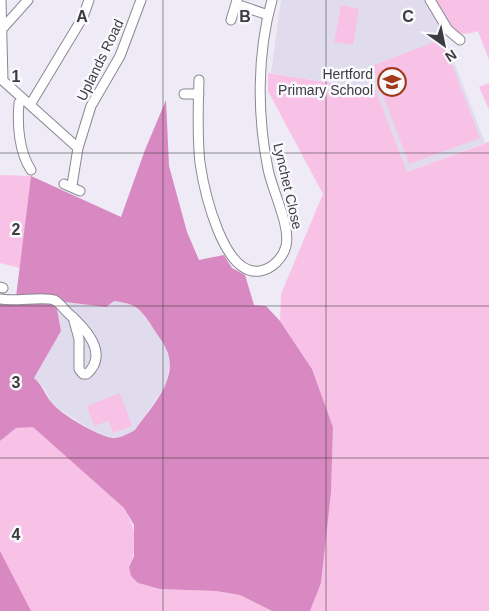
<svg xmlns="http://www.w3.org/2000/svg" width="489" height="611" viewBox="0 0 489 611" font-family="Helvetica,sans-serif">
	<rect width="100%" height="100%" fill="#eeeaf6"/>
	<!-- built -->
	<path fill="#e1dbee" d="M281 0H426L443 33 485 143 407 172 376 90 271 73Z
		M58 301H114L130 303 140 310 165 345 170 362 166 385 135 430 128 435 111 438 93 431 53 405 44 388 34 378 61 331 56 304Z"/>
	<!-- green -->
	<path fill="#f8c2e7" d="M434 0H489V60L478 31C450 41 447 21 434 0Z
		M341 5 359 9 353 45 334 42Z
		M442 39 480 138 409 164 372 66Z
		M268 73 376 90 407 172 489 142V611H310L321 583 331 493 333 427 312 369 280 321 281 294 323 194 268 91Z
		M489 83V110L479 87Z
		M0 175 31 176 20 268 0 263Z
		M120 393 132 426 113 433 109 421 94 426 87 406Z
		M33 426 124 508C136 529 139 544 129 567L138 583 160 589 216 591 240 595 272 611H0V441L16 428Z"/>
	<!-- forest -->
	<path fill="#d889c1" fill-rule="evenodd" d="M166 100 169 166 187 232 199 260 224 255 232 268 245 275 254 305 266 306 280 321 312 369 333 427 331 493 321 583 310 611H272L240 595 216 591 160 589 138 583 131 576 129 567 134 556V525L124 508 33 427 16 428 0 441V302L15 305 31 176 121 217 145 150ZM58 301 106 307 114 301C137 304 141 309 153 328 158 336 164 343 167 351 179 380 150 408 135 430 128 434 121 438 113 438 100 437 60 414 52 403 44 394 44 387 34 378L61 331 56 304Z
		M0 551 31 611H0Z"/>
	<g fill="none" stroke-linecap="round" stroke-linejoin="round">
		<defs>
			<path id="minor" d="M1 0 3 81
				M430 0 448 30 460 40
				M236 4 268 15
				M231 20 237 0
				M2 29 28 0
				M0 78 78 148
				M199 80C198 108 197 136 200 163 204 190 223 277 260 271 272 269 283 258 286 246 291 227 272 190 268 169 257 115 257 53 272 0
				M184 94H199
				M23 99 19 103C17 125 19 152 31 170
				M30 105 83 17 89 0
				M64 184 80 191
				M72 185 78 148 91 106 120 56 141 0
				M0 287 3 288
				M0 299C14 302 44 296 54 300 59 302 64 309 68 313 84 327 110 353 87 374H83L79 369V339L73 317"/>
		</defs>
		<!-- minor casing -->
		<use href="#minor" stroke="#8b8893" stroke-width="11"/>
		<!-- minor -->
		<use href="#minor" stroke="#fff" stroke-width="9"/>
	</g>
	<!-- grid -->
	<path fill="none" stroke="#3c3b40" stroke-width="1" stroke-opacity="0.55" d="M163 0V611M326 0V611M0 153H489M0 306H489M0 458H489"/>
	<!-- icons -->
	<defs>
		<symbol id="school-ring" viewBox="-11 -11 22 22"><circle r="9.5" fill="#faf9fe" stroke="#a13a18" stroke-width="1.5"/><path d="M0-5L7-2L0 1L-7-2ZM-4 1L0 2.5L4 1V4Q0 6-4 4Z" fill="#a13a18"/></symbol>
	</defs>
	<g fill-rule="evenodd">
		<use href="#school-ring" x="376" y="66" width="32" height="32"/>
	</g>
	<g text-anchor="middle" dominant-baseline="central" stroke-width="5" stroke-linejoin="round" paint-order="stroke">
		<!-- street labels -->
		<g font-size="14" fill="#3c3b40" stroke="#faf9fe">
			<text transform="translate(100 60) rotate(-64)">Uplands Road</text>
			<text transform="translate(288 186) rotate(77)">Lynchet Close</text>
		</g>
		<!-- poi labels -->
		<g font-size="14" fill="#3c3b40" stroke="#faf9fe" text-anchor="end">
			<text x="373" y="74">Hertford<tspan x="373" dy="16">Primary School</tspan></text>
		</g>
	</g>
	<g font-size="16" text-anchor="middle" font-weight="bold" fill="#3c3b40" stroke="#faf9fe" stroke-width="5" stroke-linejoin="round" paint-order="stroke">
		<text x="82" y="22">A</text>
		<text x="245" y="22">B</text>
		<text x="408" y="22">C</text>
		<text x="16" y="82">1</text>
		<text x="16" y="235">2</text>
		<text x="16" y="388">3</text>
		<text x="16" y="540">4</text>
	</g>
	<!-- north arrow -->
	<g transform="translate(444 45) rotate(147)" stroke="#faf9fe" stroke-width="4" paint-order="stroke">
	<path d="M0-4L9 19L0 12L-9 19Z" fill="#3c3b40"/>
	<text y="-8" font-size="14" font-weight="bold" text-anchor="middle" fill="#3c3b40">N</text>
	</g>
</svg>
